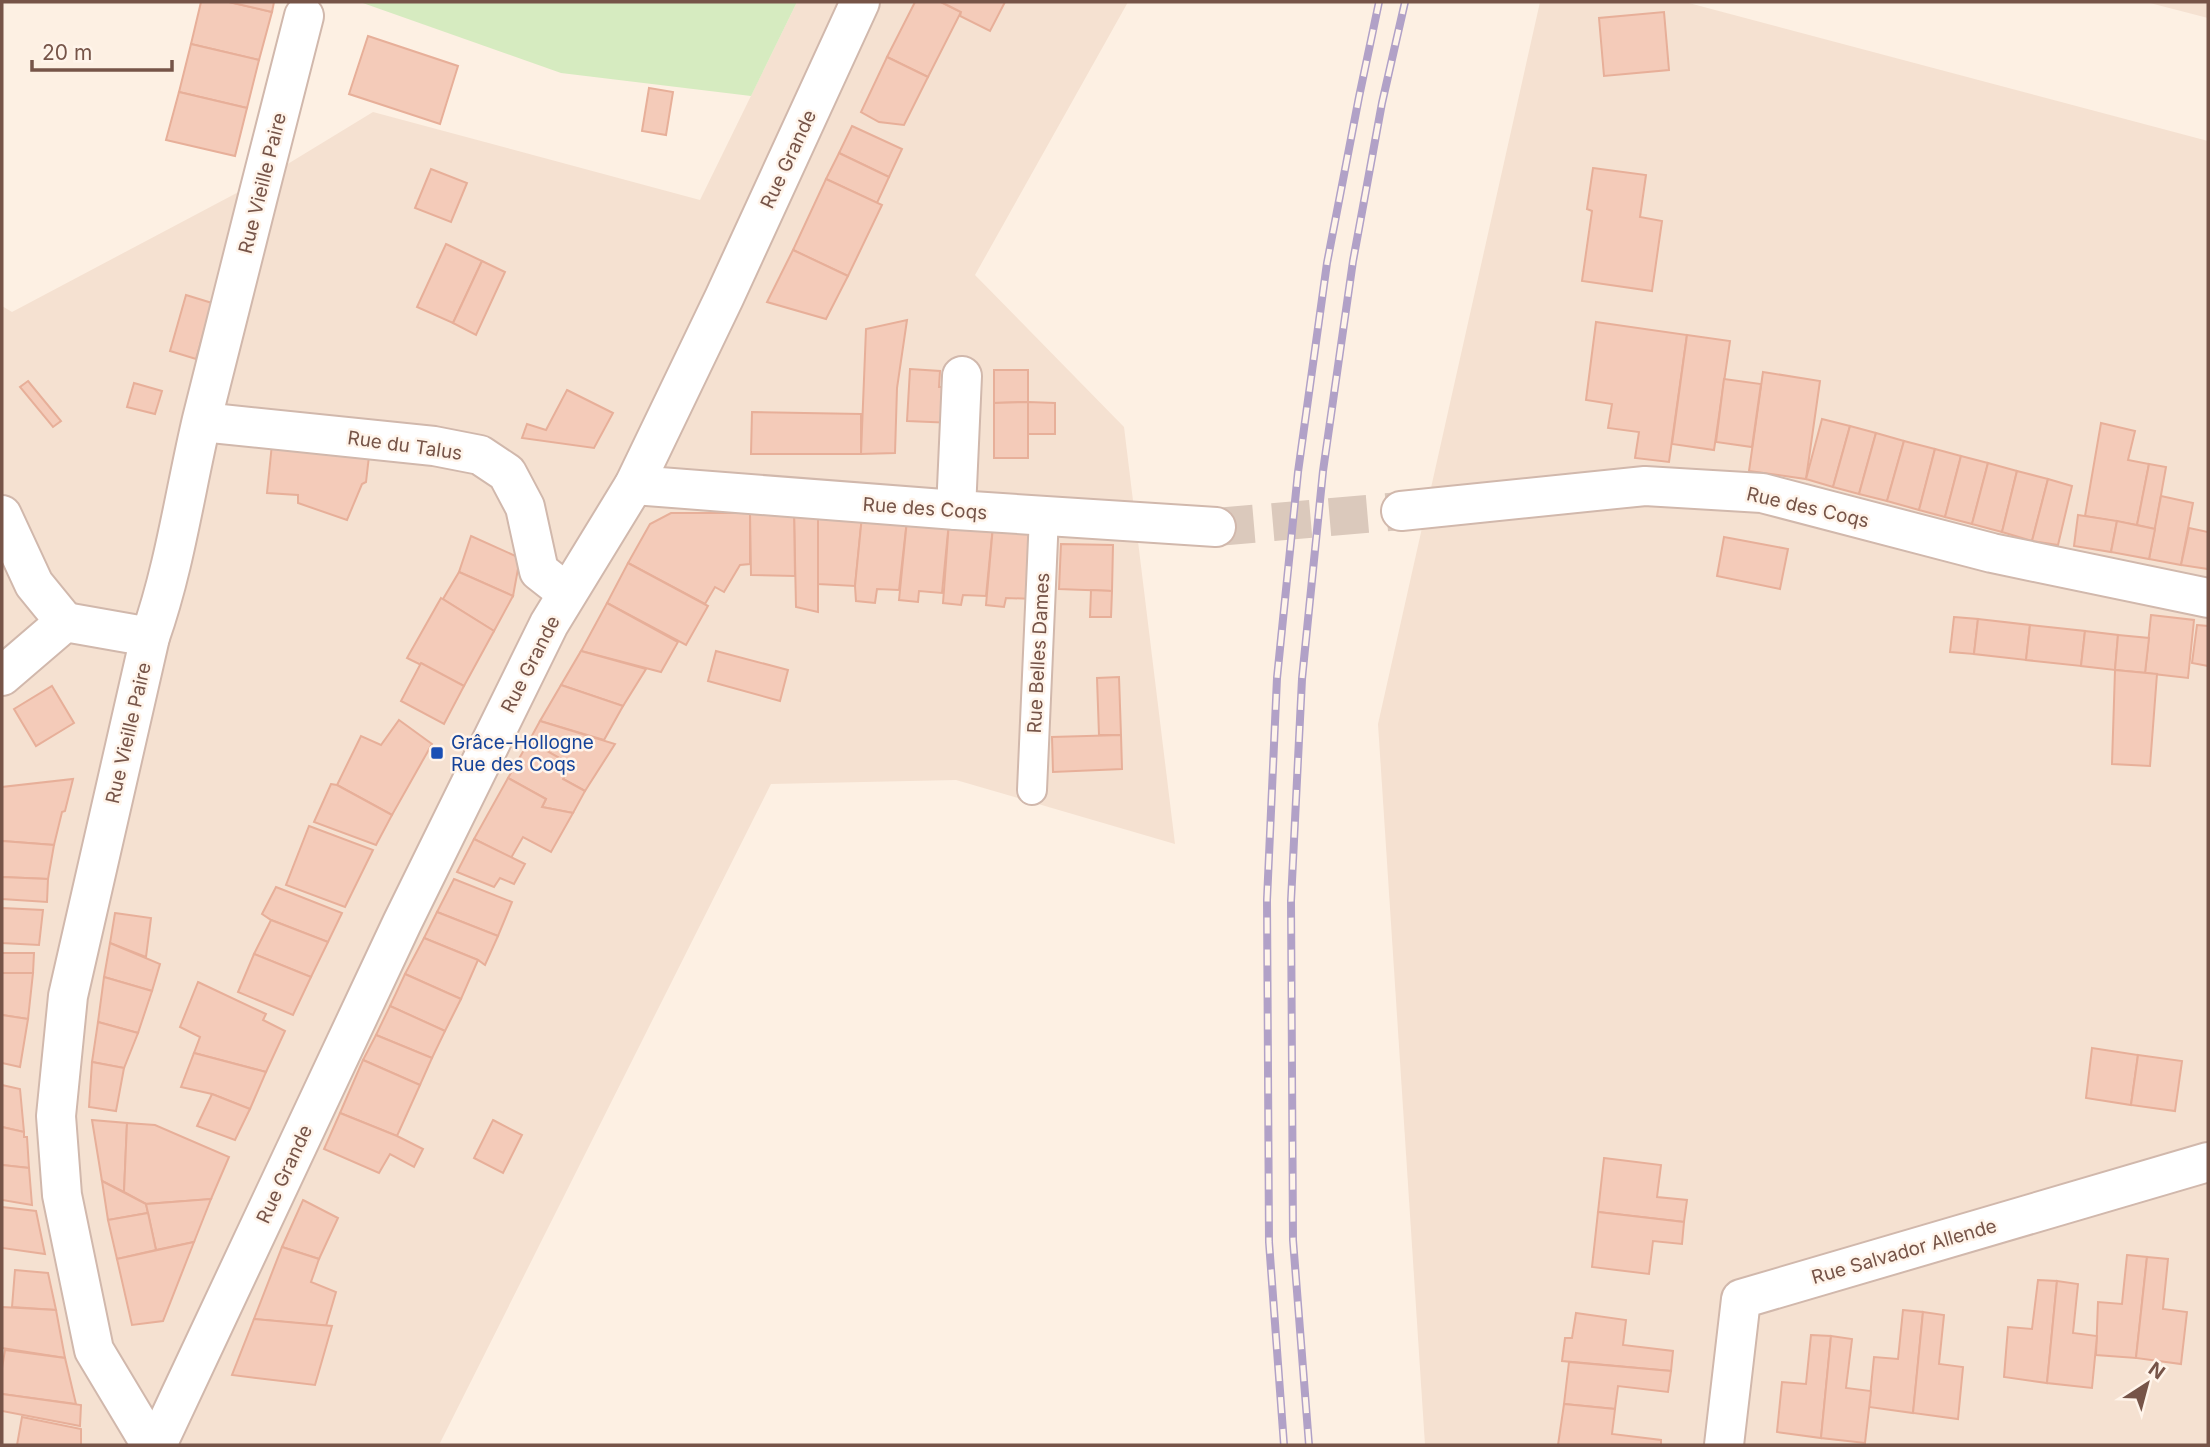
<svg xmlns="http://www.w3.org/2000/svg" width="2210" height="1447" viewBox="0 0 2210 1447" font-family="Inter,sans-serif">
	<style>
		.residential { fill: #f5e1d1 }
		.green { fill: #d6ebc0 }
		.building { fill: #f4cbb9; stroke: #e7af99; stroke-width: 2 }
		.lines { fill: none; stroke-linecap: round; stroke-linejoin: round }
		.minor-tunnel { stroke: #dbc9bc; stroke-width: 38; stroke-dasharray: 38 19; stroke-linecap: butt }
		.service-casing { stroke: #d1b8ac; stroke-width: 32 }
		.minor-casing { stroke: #d1b8ac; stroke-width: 42 }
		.tertiary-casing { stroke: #d1b8ac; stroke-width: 42 }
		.service { stroke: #fff; stroke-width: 28 }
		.minor { stroke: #fff; stroke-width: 38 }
		.tertiary { stroke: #fff; stroke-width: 38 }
		.rail-casing { stroke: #b1a1c7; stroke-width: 8 }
		.rail { stroke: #fff4ea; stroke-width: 5; stroke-dasharray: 16; stroke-linecap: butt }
		.transit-dot { fill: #1a4fb4; stroke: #fff4ea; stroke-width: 2.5 }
		.labels { text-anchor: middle; stroke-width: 5; stroke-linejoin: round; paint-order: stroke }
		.street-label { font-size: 19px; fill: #765448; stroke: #fff4ea }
		.transit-label { font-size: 19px; fill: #164399; stroke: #fff4ea; text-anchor: start }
	</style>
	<rect width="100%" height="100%" fill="#fdf0e3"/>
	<g class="residential">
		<polygon points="797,2 1128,2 975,275 1124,427 1175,844 956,780 771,784 439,1445 2,1445 2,306 12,312 263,179 373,112 700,200"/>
		<polygon points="1540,2 1685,2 2208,141 2208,1445 1425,1445 1378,724"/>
		<polygon points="2146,2 2208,2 2208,18"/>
	</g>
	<polygon class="green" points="360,2 797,2 751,96 561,73"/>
	<g class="building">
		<polygon points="201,2 229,2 272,12 259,60 191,44"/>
		<polygon points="229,2 274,2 272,12"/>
		<polygon points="915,2 941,2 961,12 928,77 887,57"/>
		<polygon points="941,2 1005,2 990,31 960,16 961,12"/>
		<polygon points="1664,12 1669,70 1604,76 1599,18"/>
		<polygon points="368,36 458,66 440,124 349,94"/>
		<polygon points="191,44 259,60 247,108 179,92"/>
		<polygon points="887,57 928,77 904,125 879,122 861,112"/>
		<polygon points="649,88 673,92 666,135 642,131"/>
		<polygon points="179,92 247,108 235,156 166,140"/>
		<polygon points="852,126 902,149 889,177 839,153"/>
		<polygon points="839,153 889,177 877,203 826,179"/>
		<polygon points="1593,168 1646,175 1640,217 1662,221 1652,291 1582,281 1592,211 1587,209"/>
		<polygon points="431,169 467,183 451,222 415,208"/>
		<polygon points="826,179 882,205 848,276 793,250"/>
		<polygon points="446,244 482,261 453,323 417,307"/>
		<polygon points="793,250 848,276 826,319 767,302"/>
		<polygon points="482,261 505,272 476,335 453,323"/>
		<polygon points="186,295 212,303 196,359 170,351"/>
		<polygon points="907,320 897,388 895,453 861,454 866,329"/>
		<polygon points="1596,322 1687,335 1669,462 1635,458 1639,432 1608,428 1612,404 1586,400"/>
		<polygon points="1687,335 1730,341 1714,450 1672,444"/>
		<polygon points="910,369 940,371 939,387 954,387 954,423 907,421"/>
		<polygon points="994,370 1028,370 1028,402 994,403"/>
		<polygon points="1763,372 1820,381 1806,479 1749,471"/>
		<polygon points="1724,379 1761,384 1752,447 1716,442"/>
		<polygon points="28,381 61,421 53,427 20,387"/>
		<polygon points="134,383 162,391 155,414 127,407"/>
		<polygon points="567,390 613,413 594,448 522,438 527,424 546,430"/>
		<polygon points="1028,402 1055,403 1055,434 1028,434"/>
		<polygon points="1028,402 1028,458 994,458 994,403"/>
		<polygon points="752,412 861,414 861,454 751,454"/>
		<polygon points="1822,419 1850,426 1833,487 1806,479"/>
		<polygon points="2101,423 2135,431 2128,460 2149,464 2137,525 2085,516"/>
		<polygon points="1850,426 1876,433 1859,494 1833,487"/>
		<polygon points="1876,433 1904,441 1887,501 1859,494"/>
		<polygon points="1904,441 1935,449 1919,510 1887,501"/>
		<polygon points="272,444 369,456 366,482 362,484 347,520 298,503 298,495 267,493"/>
		<polygon points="1935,449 1961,456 1945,517 1919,510"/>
		<polygon points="1961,456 1988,463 1972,524 1945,517"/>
		<polygon points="1988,463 2017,471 2002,532 1972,524"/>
		<polygon points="2149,464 2166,467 2155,529 2137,525"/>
		<polygon points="2017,471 2048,479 2032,541 2002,532"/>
		<polygon points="2048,479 2072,486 2058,545 2032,541"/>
		<polygon points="2161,496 2193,503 2181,565 2149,559"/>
		<polygon points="794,512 818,512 818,612 796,607"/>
		<polygon points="794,512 795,576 751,575 750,513"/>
		<polygon points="818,512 862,516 855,586 818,584"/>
		<polygon points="671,513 750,513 750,564 740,565 724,592 715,587 705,604 628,563 650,524"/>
		<polygon points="2078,515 2117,521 2111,552 2074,546"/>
		<polygon points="862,516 907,520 899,590 877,589 875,603 856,601 855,586"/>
		<polygon points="907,520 949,522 942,593 919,591 918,602 899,600"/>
		<polygon points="2117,521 2155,529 2149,559 2111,552"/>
		<polygon points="949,522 993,526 986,596 963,595 961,605 943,603"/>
		<polygon points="993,526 1039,530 1035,599 1006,598 1004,607 986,605"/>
		<polygon points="2189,528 2208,532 2208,569 2181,565"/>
		<polygon points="471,536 520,558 513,596 459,572"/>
		<polygon points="1724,537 1788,549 1780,589 1717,576"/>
		<polygon points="1061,544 1113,545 1112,591 1059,589"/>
		<polygon points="628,563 708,606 686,645 607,603"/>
		<polygon points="459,572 513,596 494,631 443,599"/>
		<polygon points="1091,590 1112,591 1111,617 1090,617"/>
		<polygon points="441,598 494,631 464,686 407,658"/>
		<polygon points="607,603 678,642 661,672 581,651"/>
		<polygon points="2151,615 2194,620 2188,678 2145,673"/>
		<polygon points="1954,617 1978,619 1974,654 1950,652"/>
		<polygon points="1978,619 2030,625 2026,660 1974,654"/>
		<polygon points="2030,625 2085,631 2081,666 2026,660"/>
		<polygon points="2197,625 2208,626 2208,666 2192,663"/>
		<polygon points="2085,631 2118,635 2115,670 2081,666"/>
		<polygon points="2118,635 2149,638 2145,673 2115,670"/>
		<polygon points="581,651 646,669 623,706 561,685"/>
		<polygon points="716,651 788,670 780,701 708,681"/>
		<polygon points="421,663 464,686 444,724 401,701"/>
		<polygon points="2115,670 2157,674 2150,766 2112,764"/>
		<polygon points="1119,677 1121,735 1099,735 1097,678"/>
		<polygon points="561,685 623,706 604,740 540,721"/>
		<polygon points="52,686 74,723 36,746 14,709"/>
		<polygon points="399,720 432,744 392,815 337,785 361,736 381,745"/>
		<polygon points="540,721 615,744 585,791 563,779 570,764 529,741"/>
		<polygon points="1121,735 1122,769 1053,772 1052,737"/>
		<polygon points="529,741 570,764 563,779 585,791 573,813 542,807 546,799 508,778"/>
		<polygon points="508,778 546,799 542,807 573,813 551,852 523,837 511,858 474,839"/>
		<polygon points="73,779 65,811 62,812 54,845 2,841 2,787"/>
		<polygon points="331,784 337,785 392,815 376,845 314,822"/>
		<polygon points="309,826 373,850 345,907 286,885"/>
		<polygon points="474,839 525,864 514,884 500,878 494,887 457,872"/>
		<polygon points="2,841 54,845 48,879 2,877"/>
		<polygon points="2,877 48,879 47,902 2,899"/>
		<polygon points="454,879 512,902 498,936 437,912"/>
		<polygon points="276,887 342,913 328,942 271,920 262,914"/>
		<polygon points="2,908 43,910 39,945 2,943"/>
		<polygon points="437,912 498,936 485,965 478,960 424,938"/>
		<polygon points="115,913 151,918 146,957 110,943"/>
		<polygon points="271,920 328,942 311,977 254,954"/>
		<polygon points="424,938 478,960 461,999 405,974"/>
		<polygon points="110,943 160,964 152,991 104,977"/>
		<polygon points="2,953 34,953 33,973 2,973"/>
		<polygon points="254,954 311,977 293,1015 238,992"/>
		<polygon points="2,973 33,973 28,1019 2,1015"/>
		<polygon points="405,974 461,999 445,1031 390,1006"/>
		<polygon points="104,977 152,991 138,1033 98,1022"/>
		<polygon points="198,982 266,1014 263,1020 285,1031 266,1072 194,1053 200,1037 180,1027"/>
		<polygon points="390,1006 445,1031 432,1058 376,1035"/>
		<polygon points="2,1015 28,1019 20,1067 2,1063"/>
		<polygon points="98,1022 138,1033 124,1068 92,1062"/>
		<polygon points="376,1035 432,1058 420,1085 363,1060"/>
		<polygon points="2092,1048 2138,1055 2131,1105 2086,1098"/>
		<polygon points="194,1053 266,1072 250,1109 212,1094 181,1087"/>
		<polygon points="2138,1055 2182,1061 2175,1111 2131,1105"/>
		<polygon points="363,1060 420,1085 397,1136 340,1113"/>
		<polygon points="92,1062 124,1068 116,1111 89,1107"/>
		<polygon points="2,1085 20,1089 24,1132 2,1127"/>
		<polygon points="212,1094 250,1109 235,1140 197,1126"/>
		<polygon points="340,1113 397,1136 423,1149 414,1167 390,1154 379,1173 324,1149"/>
		<polygon points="92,1120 127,1123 124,1192 102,1181"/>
		<polygon points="493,1120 522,1135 503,1173 474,1158"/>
		<polygon points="127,1123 155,1125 229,1157 211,1199 146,1204 124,1192"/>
		<polygon points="2,1127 24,1132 24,1137 27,1137 29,1168 2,1165"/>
		<polygon points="1604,1158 1661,1165 1657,1197 1687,1200 1684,1222 1598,1212"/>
		<polygon points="2,1165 29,1168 32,1205 2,1200"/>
		<polygon points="102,1181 146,1204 148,1213 108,1220"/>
		<polygon points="211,1199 194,1242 156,1250 146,1204"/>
		<polygon points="303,1200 338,1218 319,1259 282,1247"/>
		<polygon points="2,1207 36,1211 45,1254 2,1248"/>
		<polygon points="1598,1212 1684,1222 1682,1244 1653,1241 1649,1274 1592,1267"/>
		<polygon points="148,1213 156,1250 117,1259 108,1220"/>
		<polygon points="194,1242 163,1321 132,1325 117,1259"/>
		<polygon points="282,1247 319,1259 311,1282 336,1292 326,1326 254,1319"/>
		<polygon points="2127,1255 2147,1257 2136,1358 2096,1355 2098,1302 2122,1304"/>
		<polygon points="2147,1257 2168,1259 2163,1309 2187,1312 2181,1364 2136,1358"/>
		<polygon points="15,1270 48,1273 56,1310 12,1307"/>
		<polygon points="2038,1280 2057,1281 2047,1383 2004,1377 2008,1327 2032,1329"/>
		<polygon points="2057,1281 2078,1284 2073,1333 2097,1336 2092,1388 2047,1383"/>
		<polygon points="2,1307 56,1310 65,1358 2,1348"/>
		<polygon points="1903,1310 1923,1312 1913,1413 1869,1407 1874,1357 1898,1359"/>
		<polygon points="1923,1312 1944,1315 1939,1364 1963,1367 1958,1419 1913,1413"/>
		<polygon points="1576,1313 1626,1320 1623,1345 1673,1351 1671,1371 1562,1361 1565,1338 1572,1338"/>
		<polygon points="254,1319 332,1326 315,1385 232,1375"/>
		<polygon points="1811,1335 1831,1336 1821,1438 1777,1432 1782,1382 1806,1384"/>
		<polygon points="1831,1336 1852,1339 1846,1388 1871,1391 1865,1443 1821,1438"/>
		<polygon points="5,1350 65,1358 76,1404 2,1394 2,1368"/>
		<polygon points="1569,1362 1671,1371 1668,1392 1618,1386 1615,1409 1564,1404"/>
		<polygon points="2,1394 81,1405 80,1426 2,1411"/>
		<polygon points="1564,1404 1615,1409 1612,1434 1661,1440 1661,1445 1558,1445"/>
		<polygon points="22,1417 81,1429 81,1445 17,1445"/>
	</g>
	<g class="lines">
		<polyline class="minor-tunnel" points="1216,527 1401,511"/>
		<g class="service-casing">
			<polyline id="service" points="1032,790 1044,516"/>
		</g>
		<g class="minor-casing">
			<g id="minor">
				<polyline points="202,422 434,446 480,455 507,473 525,507 539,571 567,593"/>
				<polyline points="634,485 956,510 1216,527"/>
				<polyline points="956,510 962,376"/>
				<polyline points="1401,511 1645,486 1762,493 1992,553 2208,598"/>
				<polyline points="2,515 34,584 65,622"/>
				<polyline points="2,676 65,622 150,637"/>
				<path d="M151,1445L94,1350L62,1195L56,1116L68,996L150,637C175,566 185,491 202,419C235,285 270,150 304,16"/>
				<polyline points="1724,1445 1741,1299 2208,1162"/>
			</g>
		</g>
		<g class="tertiary-casing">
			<polyline id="tertiary" points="157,1445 402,923 549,624 634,485 724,298 860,2"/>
		</g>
		<use href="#service" class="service"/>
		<use href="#minor" class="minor"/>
		<use href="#tertiary" class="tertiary"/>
		<g class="rail-casing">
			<g id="rail">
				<polyline points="1284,1445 1269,1242 1267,900 1277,678 1298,472 1327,263 1359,97 1379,2"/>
				<polyline points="1309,1445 1293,1240 1291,901 1302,679 1323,471 1353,261 1382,103 1405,2"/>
			</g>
		</g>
		<use href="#rail" class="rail"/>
	</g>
	<rect class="transit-dot" x="430" y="746" width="14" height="14" rx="3.5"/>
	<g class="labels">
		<g class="street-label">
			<text transform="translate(788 159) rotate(-65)" y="7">Rue Grande</text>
			<text transform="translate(262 183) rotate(-76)" y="7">Rue Vieille Paire</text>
			<text transform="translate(405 445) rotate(8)" y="7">Rue du Talus</text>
			<text transform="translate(1808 507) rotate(13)" y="7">Rue des Coqs</text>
			<text transform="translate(925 508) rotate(4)" y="7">Rue des Coqs</text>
			<text transform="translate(1038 653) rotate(-87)" y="7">Rue Belles Dames</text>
			<text transform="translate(530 664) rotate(-63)" y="7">Rue Grande</text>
			<text transform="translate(128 733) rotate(-77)" y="7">Rue Vieille Paire</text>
			<text transform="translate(284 1174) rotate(-65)" y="7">Rue Grande</text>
			<text transform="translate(1904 1251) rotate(-16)" y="7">Rue Salvador Allende</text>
		</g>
		<g class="transit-label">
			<text x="451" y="749">Grâce-Hollogne<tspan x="451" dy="22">Rue des Coqs</tspan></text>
		</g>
	</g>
	<rect width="2210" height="1447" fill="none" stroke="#765448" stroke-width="7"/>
	<g transform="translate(2147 1384) rotate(36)" stroke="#fff4ea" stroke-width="5" paint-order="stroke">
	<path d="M0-5L12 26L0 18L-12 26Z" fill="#765448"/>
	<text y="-10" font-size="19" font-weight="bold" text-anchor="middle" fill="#765448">N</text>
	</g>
	<path d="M32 60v10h140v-10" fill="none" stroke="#765448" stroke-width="3.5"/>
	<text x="42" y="60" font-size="21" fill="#765448" stroke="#fff4ea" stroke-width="5" paint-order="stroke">20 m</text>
</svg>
